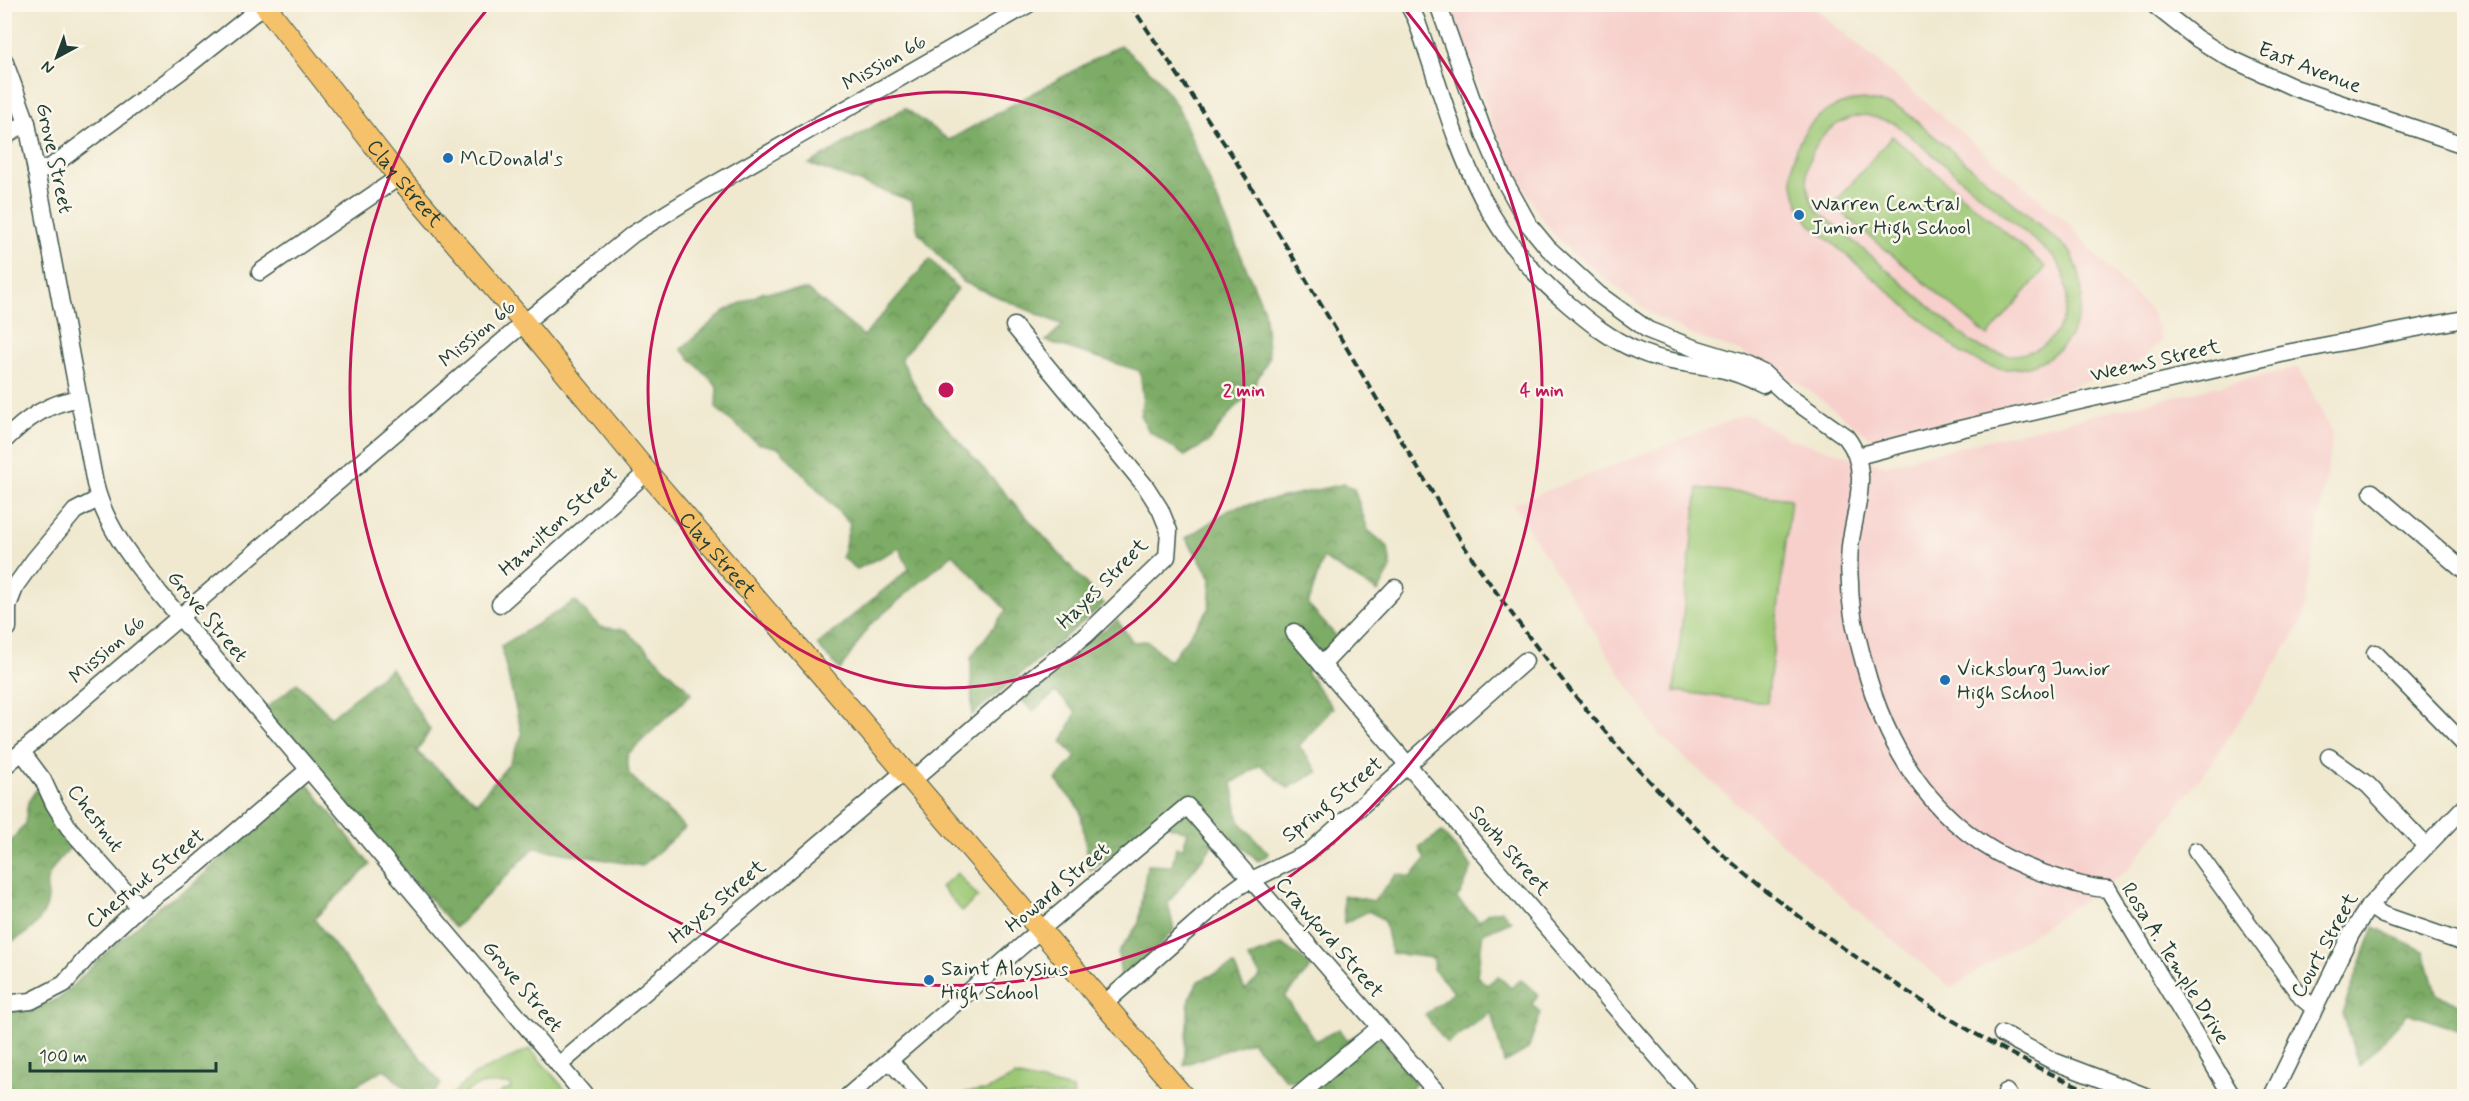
<svg xmlns="http://www.w3.org/2000/svg" width="2469" height="1101" viewBox="0 0 2469 1101" font-family="Mynerve,sans-serif">
	<style>
		.built { fill: #f7d0cc }
		.grass { fill: #9cc875; stroke: #5e8254; stroke-width: 1.5; fill-rule: evenodd }
		.forest { fill: url(#forest-crowns); stroke: #4e744d; stroke-width: 1.5 }
		.lines { fill: none; stroke-linecap: round; stroke-linejoin: round }
		.minor-casing { stroke: #3e574b; stroke-width: 19 }
		.major-casing { stroke: #3e574b; stroke-width: 23 }
		.minor { stroke: #fff; stroke-width: 16 }
		.major { stroke: #f5c16b; stroke-width: 21 }
		.rail { stroke: #1f3d34; stroke-width: 4; stroke-dasharray: 9 4.5; stroke-linecap: butt }
		.ring { fill: none; stroke: #c2185b; stroke-width: 3 }
		.poi-dot { fill: #1f6fb2; stroke: #fbf7ec; stroke-width: 2 }
		.labels { text-anchor: middle; stroke-width: 5; stroke-linejoin: round; paint-order: stroke }
		.street-label { font-size: 21px; fill: #1f3d34; stroke: #fbf7ec }
		.poi-label { font-size: 21px; fill: #1f3d34; stroke: #fbf7ec; text-anchor: start }
		.centre { fill: #c2185b; stroke: #fbf7ec; stroke-width: 3 }
		.ring-label { font-size: 18px; text-anchor: middle; font-weight: bold; fill: #c2185b; stroke: #fbf7ec; stroke-width: 5; stroke-linejoin: round; paint-order: stroke }
	</style>
	<defs>
		<pattern id="forest-crowns" width="20" height="18" patternUnits="userSpaceOnUse" patternTransform="scale(1.5)"><rect width="20" height="18" fill="#7dac66"/><path d="M2 6a3 3 0 1 1 6 0M12 15a3 3 0 1 1 6 0" fill="none" stroke="#668d55"/></pattern>
	</defs>
	<rect width="100%" height="100%" fill="#fbf7ec"/>
	<filter id="ink" filterUnits="userSpaceOnUse"><feTurbulence type="fractalNoise" baseFrequency=".0167" numOctaves="2"/><feDisplacementMap in="SourceGraphic" scale="12" xChannelSelector="R" yChannelSelector="G"/><feConvolveMatrix kernelMatrix="1 2 1 2 8 2 1 2 1" color-interpolation-filters="sRGB"/></filter>
	<filter id="wash" filterUnits="userSpaceOnUse"><feTurbulence type="fractalNoise" baseFrequency=".008" numOctaves="4" result="noise"/><feDisplacementMap in="SourceGraphic" scale="24" xChannelSelector="R" yChannelSelector="G"/><feGaussianBlur stdDeviation="1.35" result="paint"/><feColorMatrix in="noise" values="0 0 0 0 0 0 0 0 0 0 0 0 0 0 0 0 0 1.4 0 .05"/><feComposite in="paint" operator="in"/></filter>
	<g filter="url(#wash)">
		<rect width="100%" height="100%" fill="#f0e9d0"/>
		<g class="built">
			<polygon points="1450,5 1811,5 2069,224 2102,262 2152,312 2162,341 2132,368 1890,440 1869,437 1809,390 1780,373 1739,351 1694,336 1650,313 1569,250 1553,233 1533,205 1493,126"/>
			<polygon points="2299,367 2333,433 2302,623 2212,763 2127,871 1952,988 1880,930 1660,736 1513,504 1747,414 1789,439 1886,466 1924,455"/>
		</g>
		<g class="grass">
			<path d="M1863,100L1892,105L1903,110L2069,250C2100,301 2072,367 2009,369C1992,369 1976,361 1961,353L1810,224C1772,175 1798,104 1863,100ZM1865,115L1895,123L2055,258C2080,295 2065,350 2015,355C1999,356 1984,350 1971,342L1816,209C1791,169 1820,119 1865,115Z"/>
			<polygon points="1892,136 2046,267 1988,336 1833,205"/>
			<polygon points="1698,488 1791,499 1767,703 1674,691"/>
			<polygon points="957,873 978,897 962,911 941,887"/>
			<path d="M530,1049L571,1096H496L503,1091L511,1089L510,1084C495,1084 472,1081 464,1096H450L475,1074Z"/>
			<polygon points="1015,1076 1073,1089 1074,1096 958,1096 967,1092 986,1091"/>
		</g>
		<g class="forest">
			<polygon points="1120,45 1157,77 1179,109 1264,310 1269,358 1249,394 1231,412 1208,442 1185,456 1149,431 1140,415 1143,397 1140,371 1046,341 1063,325 963,282 918,232 912,201 809,164 905,108 949,140"/>
			<polygon points="930,259 958,289 901,359 923,401 1104,604 972,715 971,657 1006,610 953,554 870,625 840,670 817,645 909,569 899,548 857,569 842,557 850,524 779,448 757,443 716,408 717,386 681,349 725,311 764,292 808,290 864,336"/>
			<polygon points="1344,484 1354,489 1368,530 1388,547 1391,568 1378,592 1323,558 1308,605 1339,639 1306,672 1333,708 1299,746 1318,772 1288,788 1260,765 1232,783 1239,821 1269,854 1258,861 1229,836 1212,846 1168,903 1174,930 1122,985 1118,953 1139,923 1147,865 1172,866 1176,847 1183,848 1188,832 1160,823 1090,870 1080,810 1056,780 1076,757 1062,742 1076,712 1056,692 1033,711 1018,696 1117,620 1133,642 1147,641 1170,661 1209,609 1211,578 1186,538 1232,508"/>
			<polygon points="575,601 600,627 626,630 692,693 627,755 629,774 685,828 642,866 534,848 455,928 264,710 297,683 331,717 391,668 430,730 417,752 477,802 509,764 522,735 501,646"/>
			<polygon points="306,781 370,865 314,919 441,1084 433,1094 413,1096 384,1069 337,1096 5,1096 4,1008 28,1012 60,998 108,951 159,907 190,887"/>
			<path d="M36,790L45,796L74,844C64,854 51,867 47,881C45,887 49,894 48,900C44,922 25,937 5,944L4,850L25,824L28,802Z"/>
			<polygon points="1442,832 1472,867 1461,893 1456,898 1479,921 1488,913 1501,910 1511,921 1483,933 1477,976 1487,985 1498,976 1511,988 1521,980 1538,994 1532,1004 1541,1013 1528,1049 1504,1063 1491,1012 1447,1044 1425,1015 1454,992 1433,969 1434,958 1391,953 1384,920 1369,911 1344,923 1343,895 1374,901 1397,874 1411,877 1425,860 1419,847"/>
			<polygon points="2374,927 2424,951 2436,994 2464,1006 2464,1032 2408,1013 2359,1066 2342,1013"/>
			<polygon points="1282,944 1312,966 1285,997 1316,1041 1339,1029 1346,1041 1372,1026 1416,1084 1402,1096 1319,1096 1308,1082 1286,1080 1251,1041 1184,1065 1189,999 1198,981 1234,965 1245,990 1261,976 1248,958"/>
		</g>
	</g>
	<g filter="url(#ink)">
		<g class="lines">
			<g class="minor-casing">
				<g id="minor">
					<path d="M1408,4L1416,19C1456,132 1471,223 1568,304C1589,322 1610,339 1636,350C1663,363 1692,363 1720,369C1735,372 1749,378 1763,385"/>
					<path d="M1438,4L1485,136L1504,180L1529,225L1548,248L1598,294L1648,330L1691,347L1740,362L1763,373L1788,396L1846,437C1872,470 1855,508 1850,546C1849,558 1849,571 1850,583C1850,610 1857,637 1864,663C1891,766 1950,846 2055,877C2073,883 2089,888 2108,889L2232,1096"/>
					<polyline points="2153,4 2196,38 2227,57 2295,88 2464,145"/>
					<path d="M4,60L27,123L95,484C105,525 130,557 156,589L585,1096"/>
					<polyline points="4,139 12,131 27,123"/>
					<polyline points="36,172 52,166 181,71 264,5"/>
					<polyline points="260,272 399,177"/>
					<path d="M4,441C25,419 48,403 77,399"/>
					<polyline points="1858,456 1960,429 2281,354 2464,319"/>
					<polyline points="2372,492 2464,571"/>
					<polyline points="500,604 647,472"/>
					<polyline points="8,628 8,606 16,585 34,560 75,511 98,499"/>
					<polyline points="1294,632 1691,1096"/>
					<polyline points="2375,653 2464,744"/>
					<polyline points="1322,665 1395,588"/>
					<polyline points="22,752 43,780 54,804 69,828 139,907"/>
					<polyline points="2329,757 2368,785 2426,846"/>
					<polyline points="4,767 524,323 633,234 696,195 1029,4"/>
					<polyline points="912,781 1020,687 1086,635 1167,557 1169,531 1160,509 1146,487 1014,326"/>
					<polyline points="2196,851 2302,998 2314,1008"/>
					<polyline points="2369,906 2383,915 2464,943"/>
					<polyline points="4,1000 13,1003 31,1001 64,984 94,949 139,907 196,866 308,770"/>
					<polyline points="1104,1004 1230,893 1241,885 1308,853 1525,661"/>
					<polyline points="2002,1034 2053,1061 2145,1096"/>
					<polyline points="890,1061 922,1096"/>
					<polyline points="559,1065 904,772"/>
					<polyline points="2006,1092 2009,1096"/>
					<polyline points="848,1096 1040,930 1187,806 1440,1096"/>
					<polyline points="1298,1096 1379,1028"/>
					<polyline points="2272,1096 2351,934 2369,906 2464,807"/>
				</g>
			</g>
			<g class="major-casing">
				<g id="major">
					<path id="s1" d="M264,4L399,177L524,323L647,472L1183,1096"/>
				</g>
			</g>
			<use href="#minor" class="minor"/>
			<use href="#major" class="major"/>
			<path class="rail" d="M1130,4L1234,158L1464,546C1529,641 1599,732 1681,813C1697,828 1712,846 1729,860C1781,905 1839,946 1896,984C1962,1028 2030,1068 2103,1096"/>
		</g>
	</g>
	<g class="ring">
		<circle cx="946" cy="390" r="298"/>
		<path d="M1403 7A596 596 0 1 1 489 7"/>
	</g>
	<g class="poi-dot">
		<circle cx="448" cy="158" r="6"/>
		<circle cx="1799" cy="215" r="6"/>
		<circle cx="1945" cy="680" r="6"/>
		<circle cx="929" cy="980" r="6"/>
	</g>
	<g class="labels">
		<g class="street-label">
			<text transform="translate(884 62) rotate(-30)" y="7">Mission 66</text>
			<text transform="translate(2310 67) rotate(21)" y="7">East Avenue</text>
			<text transform="translate(55 158) rotate(78)" y="7">Grove Street</text>
			<text dy="7" stroke="none"><textPath href="#s1" startOffset="228">Clay Street</textPath></text>
			<text transform="translate(477 333) rotate(-40)" y="7">Mission 66</text>
			<text transform="translate(2155 360) rotate(-13)" y="7">Weems Street</text>
			<text transform="translate(558 521) rotate(-42)" y="7">Hamilton Street</text>
			<text dy="7" stroke="none"><textPath href="#s1" startOffset="714">Clay Street</textPath></text>
			<text transform="translate(1102 583) rotate(-45)" y="7">Hayes Street</text>
			<text transform="translate(208 616) rotate(50)" y="7">Grove Street</text>
			<text transform="translate(107 649) rotate(-41)" y="7">Mission 66</text>
			<text transform="translate(1332 799) rotate(-39)" y="7">Spring Street</text>
			<text transform="translate(96 818) rotate(53)" y="7">Chestnut</text>
			<text transform="translate(1510 850) rotate(49)" y="7">South Street</text>
			<text transform="translate(145 878) rotate(-39)" y="7">Chestnut Street</text>
			<text transform="translate(1057 887) rotate(-40)" y="7">Howard Street</text>
			<text transform="translate(717 901) rotate(-40)" y="7">Hayes Street</text>
			<text transform="translate(1330 937) rotate(49)" y="7">Crawford Street</text>
			<text transform="translate(2324 945) rotate(-61)" y="7">Court Street</text>
			<text transform="translate(2176 963) rotate(58)" y="7">Rosa A. Temple Drive</text>
			<text transform="translate(523 986) rotate(50)" y="7">Grove Street</text>
		</g>
		<g class="poi-label">
			<text x="460" y="165">McDonald's</text>
			<text x="1811" y="210">Warren Central<tspan x="1811" dy="24">Junior High School</tspan></text>
			<text x="1957" y="675">Vicksburg Junior<tspan x="1957" dy="24">High School</tspan></text>
			<text x="941" y="975">Saint Aloysius<tspan x="941" dy="24">High School</tspan></text>
		</g>
	</g>
	<circle cx="946" cy="390" r="9" class="centre"/>
	<g class="ring-label">
		<text x="1244" y="396">2 min</text>
		<text x="1542" y="396">4 min</text>
	</g>
	<rect width="2469" height="1101" fill="none" stroke="#fbf7ec" stroke-width="24"/>
	<g transform="translate(57 57) rotate(221)" stroke="#fbf7ec" stroke-width="4.5" paint-order="stroke">
	<path d="M0-4.5L10 22L0 15L-10 22Z" fill="#1f3d34"/>
	<text y="-9" font-size="16" font-weight="bold" text-anchor="middle" fill="#1f3d34">N</text>
	</g>
	<path d="M30 1062v9h186v-9" fill="none" stroke="#1f3d34" stroke-width="3"/>
	<text x="39" y="1062" font-size="18" fill="#1f3d34" stroke="#fbf7ec" stroke-width="4.5" paint-order="stroke">100 m</text>
</svg>
